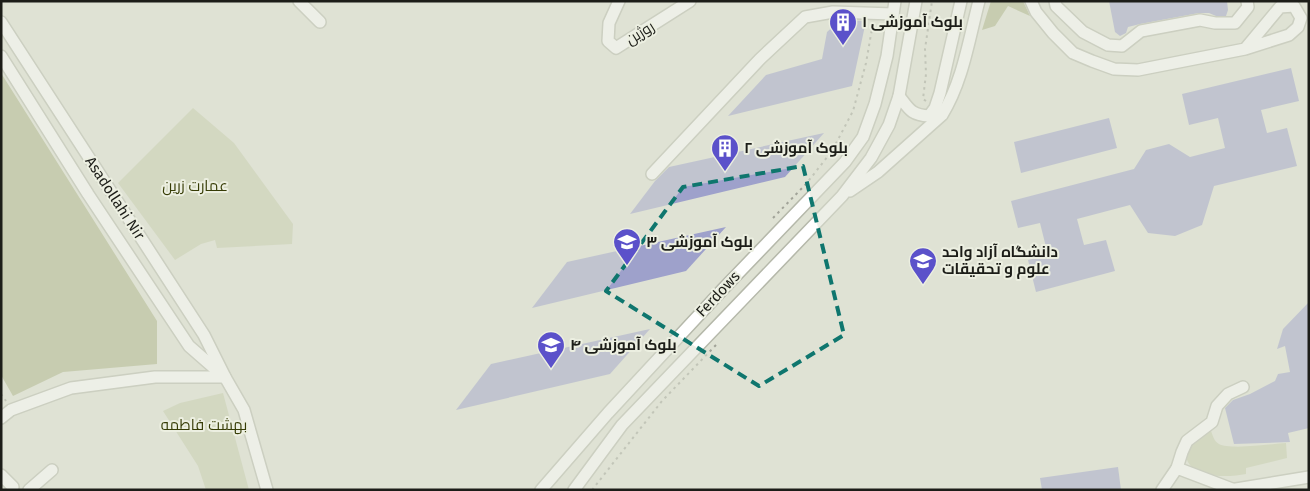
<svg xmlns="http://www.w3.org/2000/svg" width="1310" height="491" viewBox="0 0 1310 491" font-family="'Fira Sans',Cairo,sans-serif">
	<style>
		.green { fill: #c6ccac }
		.forest { fill: #abb286 }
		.building { fill: #9ea1cb }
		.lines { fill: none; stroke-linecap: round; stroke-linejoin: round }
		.minor-casing { stroke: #b5b8aa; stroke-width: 14 }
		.path { stroke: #a1a398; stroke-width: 2; stroke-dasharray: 2.5 4; stroke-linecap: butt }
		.minor { stroke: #fff; stroke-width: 11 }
		.marked { fill: none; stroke: #0f766e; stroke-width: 4; stroke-dasharray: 10 6; stroke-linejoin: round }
		.labels { text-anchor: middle; stroke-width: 4; stroke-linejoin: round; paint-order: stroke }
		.poi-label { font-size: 15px; font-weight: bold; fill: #1c1d18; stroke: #ecefe1; text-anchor: start }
		.street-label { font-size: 15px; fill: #1c1d18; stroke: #ecefe1 }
		.park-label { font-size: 15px; fill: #363c05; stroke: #ecefe1 }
	</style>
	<rect width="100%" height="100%" fill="#dfe2d4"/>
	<g class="green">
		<polygon points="193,108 234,143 293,224 292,244 217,248 215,240 201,244 175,260 118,183"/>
		<polygon points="223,393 249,490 206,490 198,466 163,411 180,403"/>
		<path d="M1211,431C1213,436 1214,441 1219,444C1230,450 1272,444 1286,443L1287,458L1246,468V474C1231,477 1205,478 1193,468C1175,453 1198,436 1211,431Z"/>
	</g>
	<g class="forest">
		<polygon points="991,1 1023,1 1030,16 1008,6 995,26 982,30"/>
		<polygon points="1,73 157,321 157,364 63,372 13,396 1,375"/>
	</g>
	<g class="building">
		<polygon points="1109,1 1227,1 1228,10 1226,16 1216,16 1209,13 1199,13 1140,24 1128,27 1126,33 1120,36 1115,32"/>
		<polygon points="840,20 866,21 852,86 728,116 766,75 822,59 827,32"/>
		<polygon points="1291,68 1299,101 1261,110 1267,133 1287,128 1297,166 1214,186 1202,225 1175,236 1148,233 1130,205 1077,219 1084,245 1106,240 1115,271 1036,292 1028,260 1048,255 1040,223 1018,228 1011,201 1134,169 1146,150 1169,144 1190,157 1225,148 1218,118 1189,125 1182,94"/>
		<polygon points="1109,118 1117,148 1021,173 1014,142"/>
		<polygon points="824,133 785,177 630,214 655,181 669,167"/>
		<polygon points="726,227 686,271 532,308 567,262"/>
		<polygon points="1309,302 1309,428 1288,433 1290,442 1234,444 1225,408 1233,400 1250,394 1275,381 1278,374 1290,372 1285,346 1277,349 1283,329"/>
		<polygon points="650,329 610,374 456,410 491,364"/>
		<polygon points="1118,467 1121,490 1042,490 1040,478"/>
	</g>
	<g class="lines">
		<g class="minor-casing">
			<g id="minor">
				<polyline points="299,1 320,22"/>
				<polyline points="619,1 609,23 608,41 616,48 690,1"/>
				<polyline points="1031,1 1036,12 1053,33 1073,53 1092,61 1114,69 1138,70 1245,49 1289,35 1298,27 1301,18 1294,6 1280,7 1245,49"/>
				<polyline points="1055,1 1056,6 1083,32 1108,45 1122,46 1141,31 1200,20 1215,23 1235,23 1248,7 1247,1"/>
				<polyline points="1,22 204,335 225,377 244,410 267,490"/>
				<polyline points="1,56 88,194 189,346 221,374"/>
				<path d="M899,96C909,109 911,115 929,116L935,108L940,93L961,1"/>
				<polyline points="652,174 760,59 805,17 833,12 893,14"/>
				<path d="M850,191L878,172L942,115C963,81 969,39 979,1"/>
				<polyline points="1,418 11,410 71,388 155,377 225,377"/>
				<polyline points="1177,468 1182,452 1187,441 1212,422 1217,406 1228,394 1243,387"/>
				<polyline points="1,475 13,487"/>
				<polyline points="29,490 52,470"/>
				<polyline points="541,490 608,413 723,289 845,162 863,137 875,104 887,56 895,1"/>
				<polyline points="574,490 622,425 842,196 871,158 889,125 899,96 916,1"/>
				<polyline points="1162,490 1177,468 1232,489"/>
				<polyline points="1230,490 1309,477"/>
			</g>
		</g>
		<g class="path">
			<polyline points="926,101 923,99 926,74 925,49 932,1"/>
			<polyline points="773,218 806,184 832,151 853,111 866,63 873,23"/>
			<polyline points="1,394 6,401"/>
			<polyline points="592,490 662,401 716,345"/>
		</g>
		<use href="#minor" class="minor"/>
	</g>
	<path d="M0 0H1310V491H0ZM803,166L844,335L759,386L606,291L683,187Z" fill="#dfe2d4" fill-opacity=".55" fill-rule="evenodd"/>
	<path class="marked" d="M803,166L844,335L759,386L606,291L683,187Z"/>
	<defs>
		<g id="building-pin" transform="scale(1.4375)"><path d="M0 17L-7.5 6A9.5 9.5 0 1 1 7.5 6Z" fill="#5b51ca" stroke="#ecefe1"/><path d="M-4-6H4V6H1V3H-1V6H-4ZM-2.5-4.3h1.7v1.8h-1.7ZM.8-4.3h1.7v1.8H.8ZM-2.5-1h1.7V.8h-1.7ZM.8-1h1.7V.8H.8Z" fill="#fff"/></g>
		<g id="university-pin" transform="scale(1.4375)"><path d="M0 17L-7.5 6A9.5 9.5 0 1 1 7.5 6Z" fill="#5b51ca" stroke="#ecefe1"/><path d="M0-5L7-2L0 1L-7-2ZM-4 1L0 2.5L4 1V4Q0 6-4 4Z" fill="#fff"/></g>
	</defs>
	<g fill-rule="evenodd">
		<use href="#building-pin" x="843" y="22"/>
		<use href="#building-pin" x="725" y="148"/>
		<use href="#university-pin" x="627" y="242"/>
		<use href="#university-pin" x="923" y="261"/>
		<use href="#university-pin" x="551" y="345"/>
	</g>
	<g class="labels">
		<g class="poi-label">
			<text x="862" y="27">بلوک آموزشی ۱</text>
			<text x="744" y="153">بلوک آموزشی ۲</text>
			<text x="646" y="247">بلوک آموزشی ۳</text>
			<text x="942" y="257">دانشگاه آزاد واحد<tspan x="942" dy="17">علوم و تحقیقات</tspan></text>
			<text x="570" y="350">بلوک آموزشی ۴</text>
		</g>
		<g class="street-label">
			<text transform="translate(640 33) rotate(-32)" y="5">روژین</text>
			<text transform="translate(115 198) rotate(57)" y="5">Asadollahi Nir</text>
			<text transform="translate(718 294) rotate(-47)" y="5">Ferdows</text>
		</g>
		<g class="park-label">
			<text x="195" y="191">عمارت زرین</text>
			<text x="204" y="430">بهشت فاطمه</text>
		</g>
	</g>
	<rect width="1310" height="491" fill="none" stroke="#1c1d18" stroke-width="5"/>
</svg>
